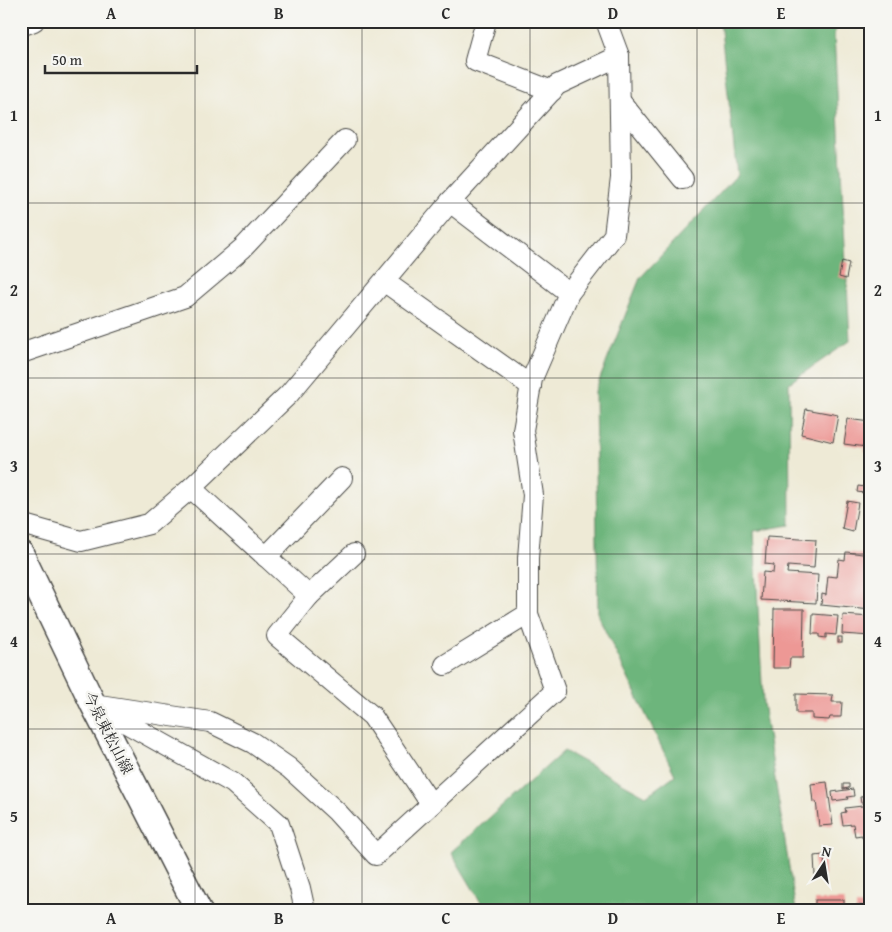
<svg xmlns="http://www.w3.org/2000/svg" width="892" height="932" viewBox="0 0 892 932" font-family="'Gentium Book Plus','Noto Serif JP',serif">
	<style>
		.forest { fill: #6db57b; stroke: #4c7053 }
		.building { fill: #ed9895 }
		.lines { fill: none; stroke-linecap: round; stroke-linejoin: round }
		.minor-casing { stroke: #484845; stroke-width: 22 }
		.major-casing { stroke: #484845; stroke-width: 28 }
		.minor { stroke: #fff; stroke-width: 20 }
		.major { stroke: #fff; stroke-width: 25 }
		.grid { fill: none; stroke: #2b2b2b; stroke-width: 1; stroke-opacity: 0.55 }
		.labels { text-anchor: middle; stroke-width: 5; stroke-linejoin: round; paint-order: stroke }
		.street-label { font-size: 15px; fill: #2b2b2b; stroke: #f6f6f2 }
		.neatline { fill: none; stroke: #2b2b2b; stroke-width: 2 }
		.grid-label { font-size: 16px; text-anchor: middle; font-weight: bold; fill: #2b2b2b }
	</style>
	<rect width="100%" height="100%" fill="#f6f6f2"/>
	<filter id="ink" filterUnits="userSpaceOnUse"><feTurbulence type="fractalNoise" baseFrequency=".02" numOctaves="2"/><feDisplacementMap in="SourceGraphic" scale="10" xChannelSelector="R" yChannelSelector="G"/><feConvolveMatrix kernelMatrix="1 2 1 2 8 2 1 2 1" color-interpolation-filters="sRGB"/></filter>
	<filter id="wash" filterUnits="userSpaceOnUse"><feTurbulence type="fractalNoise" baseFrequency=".0096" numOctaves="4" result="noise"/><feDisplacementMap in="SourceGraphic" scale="20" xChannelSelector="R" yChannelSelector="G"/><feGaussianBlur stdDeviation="1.12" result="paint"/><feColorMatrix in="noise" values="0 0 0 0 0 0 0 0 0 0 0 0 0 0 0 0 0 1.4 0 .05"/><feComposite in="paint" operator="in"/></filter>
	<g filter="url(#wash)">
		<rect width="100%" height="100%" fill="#eeead6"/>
		<polygon class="forest" points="720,21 840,21 834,34 850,341 789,383 790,525 754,531 763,703 796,911 486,911 451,852 564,751 646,796 675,775 598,616 595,391 640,278 737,175"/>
		<g id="blocks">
			<g class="building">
				<polygon points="842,261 849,263 846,279 839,277"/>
				<polygon points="806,409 838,415 833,442 801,434"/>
				<polygon points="848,419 871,422 871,452 865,451 866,447 844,444"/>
				<polygon points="858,486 865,487 864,493 857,492"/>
				<polygon points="847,501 858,503 853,532 842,529"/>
				<polygon points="767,537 816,540 814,568 788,566 787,573 818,575 816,603 761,600 763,572 773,573 774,565 765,564"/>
				<polygon points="846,552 871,555 871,610 821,605 822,594 826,595 828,576 837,577 839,559 845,560"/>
				<polygon points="774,609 804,609 803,658 790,658 789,668 773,668"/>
				<polygon points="813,614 838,616 836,635 826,634 826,638 819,637 819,634 812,634"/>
				<polygon points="843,615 871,617 871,636 842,634"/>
				<rect x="838" y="637" width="4" height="6"/>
				<polygon points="796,694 833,695 832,702 842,702 841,717 830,717 829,720 812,719 812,713 796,713"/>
				<polygon points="827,782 833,825 819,826 816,801 813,802 811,784"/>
				<polygon points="843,784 849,784 849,788 843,789"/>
				<polygon points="853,789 854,796 847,797 848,799 833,801 832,792"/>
				<polygon points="871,796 871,802 861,803 860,797"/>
				<polygon points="871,805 871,837 862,838 862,835 855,836 853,824 843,825 841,813 846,812 845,808"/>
				<polygon points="824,855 825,875 815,875 814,856"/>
				<rect x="815" y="900" width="29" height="11"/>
				<polygon points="856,905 868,906 868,911 856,911"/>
			</g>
		</g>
	</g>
	<g filter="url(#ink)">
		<use href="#blocks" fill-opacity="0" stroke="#484845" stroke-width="1"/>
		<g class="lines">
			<g class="minor-casing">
				<g id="minor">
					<polyline points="486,21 475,61 552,91"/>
					<polyline points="21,26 34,21"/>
					<polyline points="620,101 683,179"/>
					<polyline points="450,202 569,293"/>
					<polyline points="385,282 531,386"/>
					<polyline points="21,353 185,297 243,248 345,140"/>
					<polyline points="191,488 309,596"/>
					<polyline points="21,524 81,541 149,524 191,488 289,394 450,202 557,85 619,56"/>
					<polyline points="354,554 309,596 277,636 372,716 431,804"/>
					<polyline points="266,557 342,478"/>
					<polyline points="445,665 528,614"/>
					<polyline points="93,704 210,722 253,743 289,768 337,812 376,855 555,691 528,614 528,558 533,495 523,430 532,379 569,293 614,235 621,178 619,56 606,21"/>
					<polyline points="101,709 233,783 279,824 300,888 305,911"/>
				</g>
			</g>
			<g class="major-casing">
				<polyline id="major" points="21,554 93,704 199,911"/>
			</g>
			<use href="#minor" class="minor"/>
			<use href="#major" class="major"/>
		</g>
	</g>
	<path class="grid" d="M195,21V911M362,21V911M530,21V911M697,21V911M21,203H871M21,378H871M21,554H871M21,729H871"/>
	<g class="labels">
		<g class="street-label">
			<text transform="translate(108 733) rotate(63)" y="5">今泉東松山線</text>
		</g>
	</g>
	<rect width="892" height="932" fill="none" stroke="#f6f6f2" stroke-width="55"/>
	<g transform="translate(824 864) rotate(12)" stroke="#f6f6f2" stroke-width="4" paint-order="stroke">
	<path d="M0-4L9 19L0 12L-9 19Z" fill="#2b2b2b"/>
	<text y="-8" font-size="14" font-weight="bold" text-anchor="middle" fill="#2b2b2b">N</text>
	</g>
	<path d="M45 65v8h152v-8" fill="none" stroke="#2b2b2b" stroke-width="2.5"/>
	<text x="52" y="65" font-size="15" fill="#2b2b2b" stroke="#f6f6f2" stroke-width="4" paint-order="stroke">50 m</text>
	<rect x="28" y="28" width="836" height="876" class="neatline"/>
	<g class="grid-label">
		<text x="111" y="19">A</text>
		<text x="279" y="19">B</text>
		<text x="446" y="19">C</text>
		<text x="613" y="19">D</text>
		<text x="781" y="19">E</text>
		<text x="14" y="121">1</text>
		<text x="878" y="121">1</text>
		<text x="14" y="296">2</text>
		<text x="878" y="296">2</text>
		<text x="14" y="472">3</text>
		<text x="878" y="472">3</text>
		<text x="14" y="647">4</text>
		<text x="878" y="647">4</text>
		<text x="14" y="822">5</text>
		<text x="878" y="822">5</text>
		<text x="111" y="924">A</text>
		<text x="279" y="924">B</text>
		<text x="446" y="924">C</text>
		<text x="613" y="924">D</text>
		<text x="781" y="924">E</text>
	</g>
</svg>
